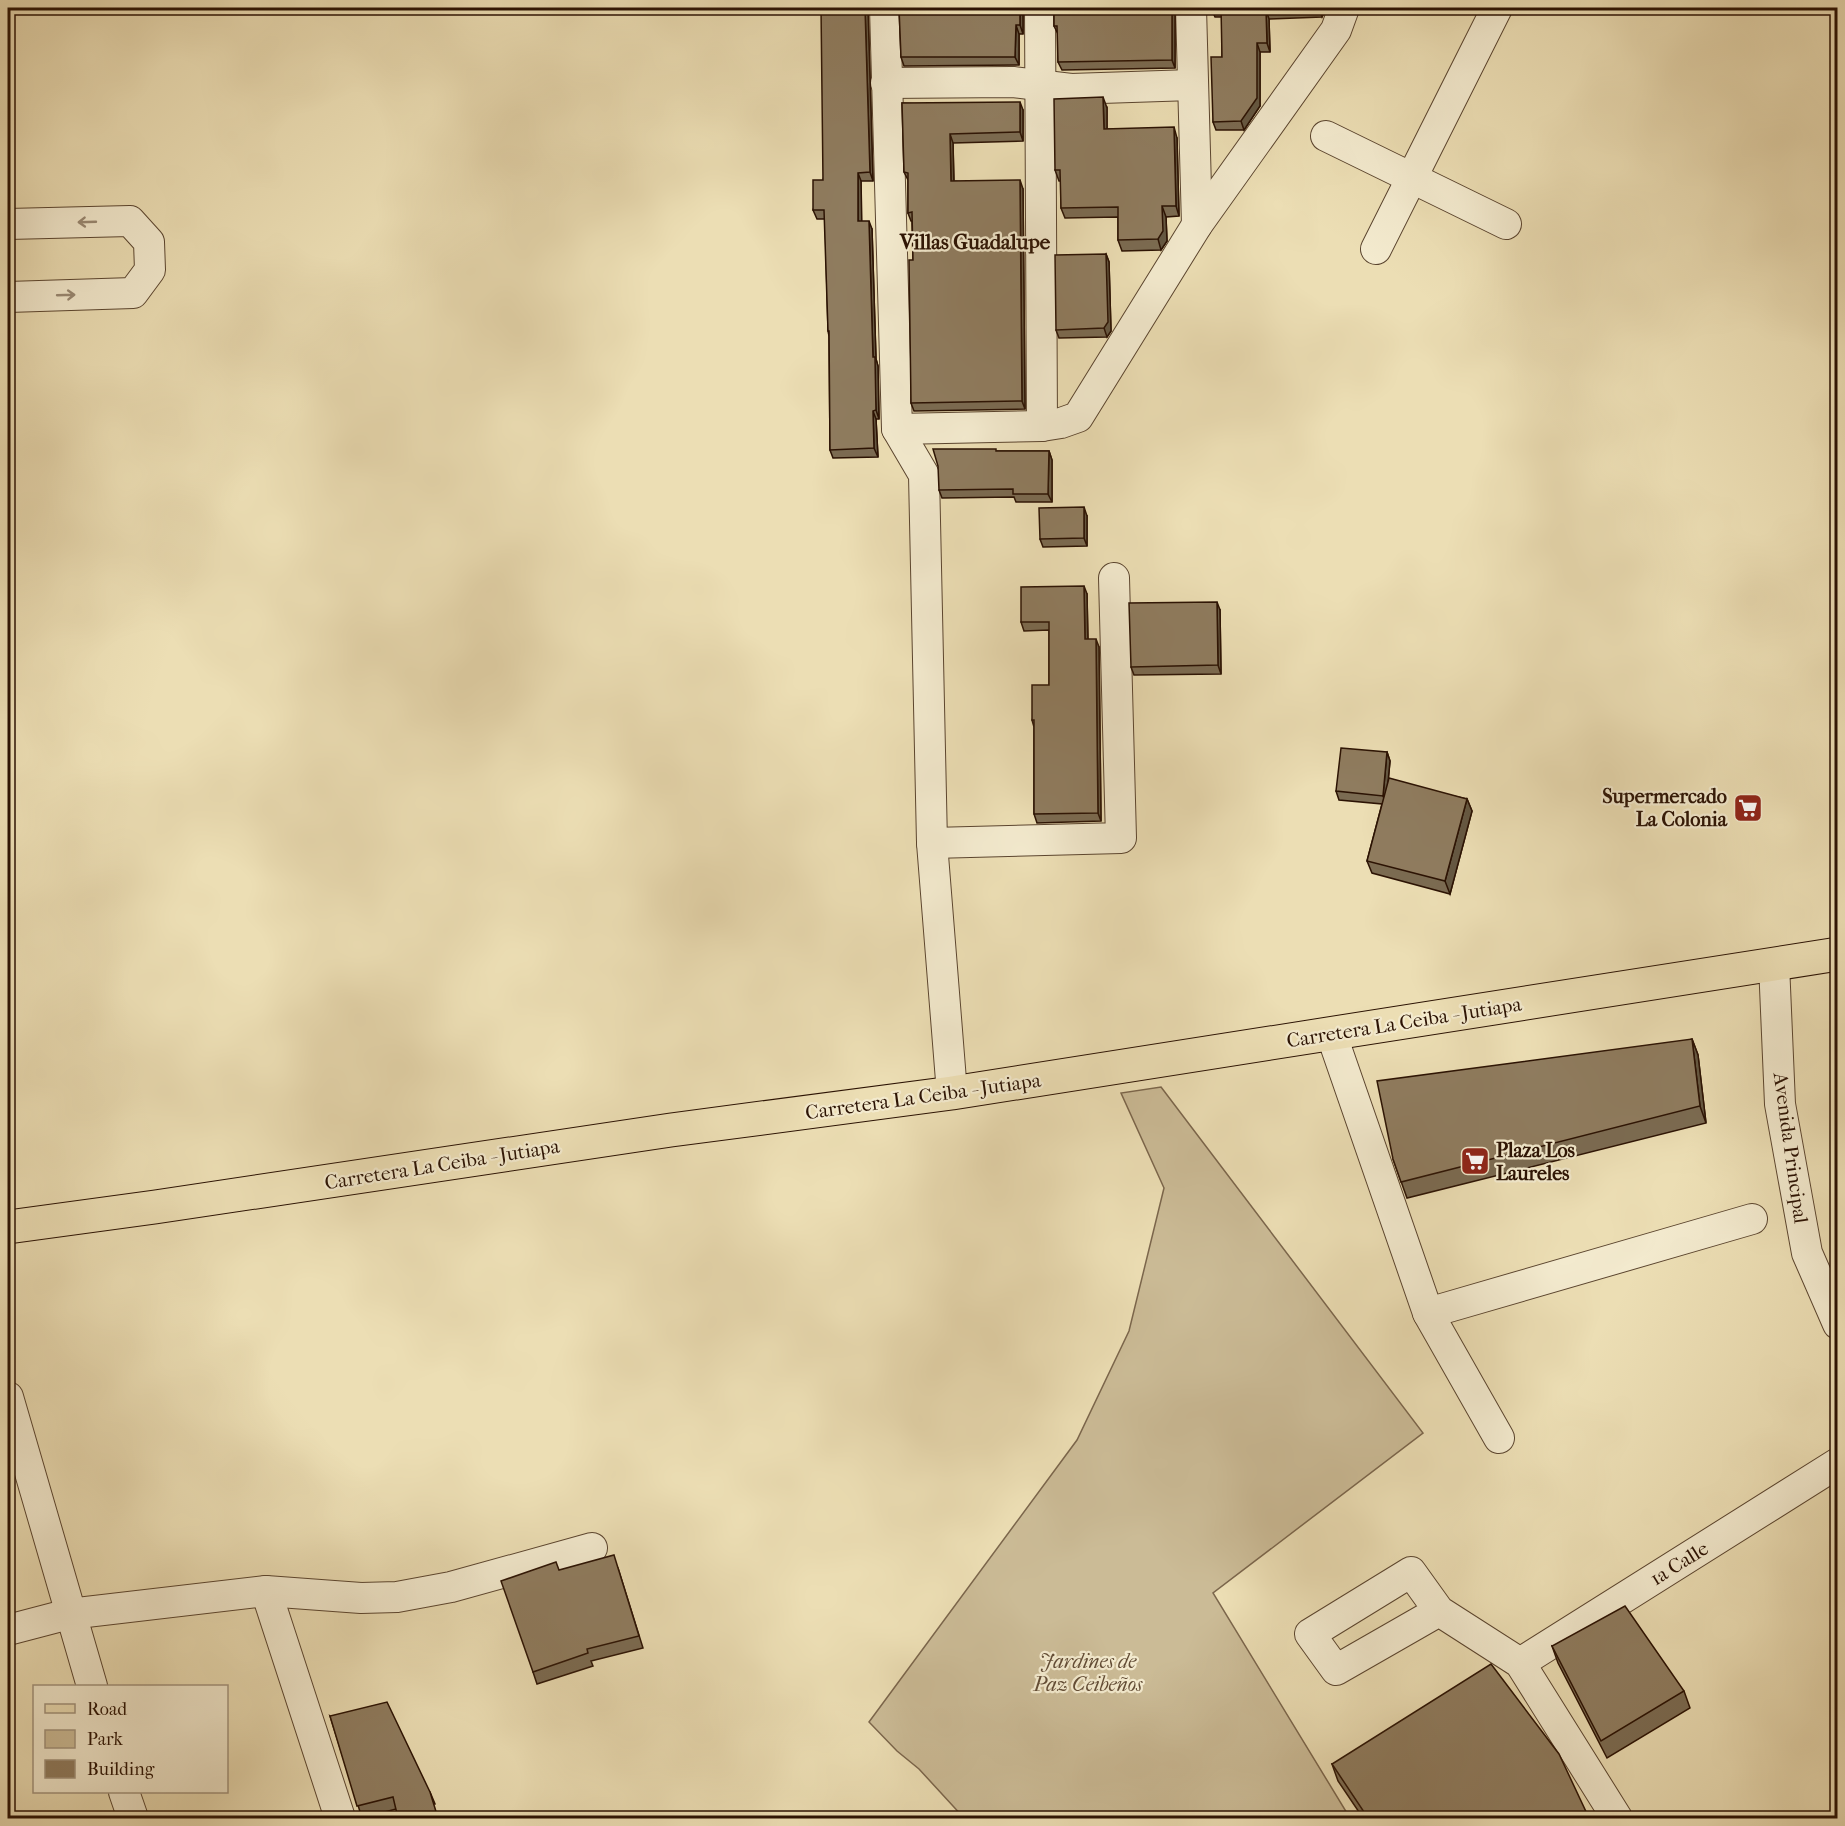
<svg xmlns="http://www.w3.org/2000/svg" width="1845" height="1826" viewBox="0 0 1845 1826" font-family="'IM FELL French Canon',serif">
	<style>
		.green { fill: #cbbb96; stroke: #7b664c; stroke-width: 1.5 }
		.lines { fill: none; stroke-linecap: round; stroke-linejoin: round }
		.minor-casing { stroke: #5b452f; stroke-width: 32 }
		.primary-casing { stroke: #2b1203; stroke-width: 35 }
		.minor { stroke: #f3eace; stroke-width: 30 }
		.primary { stroke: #ecdeb4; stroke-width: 33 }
		.wall { fill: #7b6b52; stroke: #2b1203; stroke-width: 1.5 }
		.shaded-wall { fill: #645742; stroke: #2b1203; stroke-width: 1.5 }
		.building { fill: #8f7c5f; stroke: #2b1203; stroke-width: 1.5 }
		.oneway { stroke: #998973 }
		.labels { text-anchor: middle; stroke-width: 4.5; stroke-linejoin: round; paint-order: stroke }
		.poi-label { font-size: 20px; font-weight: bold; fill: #2b1203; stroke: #f3eace; text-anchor: end }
		.street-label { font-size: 20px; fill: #2b1203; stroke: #f3eace }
		.park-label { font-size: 20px; font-style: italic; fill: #634d36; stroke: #f3eace }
		.neighbourhood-label { font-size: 21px; font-weight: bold; fill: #2b1203; stroke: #f3eace }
	</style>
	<rect width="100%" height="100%" fill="#ecdeb4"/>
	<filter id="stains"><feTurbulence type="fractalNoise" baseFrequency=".00333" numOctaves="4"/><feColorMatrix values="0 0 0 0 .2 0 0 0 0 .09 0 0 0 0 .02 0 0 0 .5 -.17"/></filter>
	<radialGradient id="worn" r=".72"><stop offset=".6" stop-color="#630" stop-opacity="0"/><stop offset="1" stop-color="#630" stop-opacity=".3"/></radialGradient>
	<polygon class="green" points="1161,1087 1423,1433 1213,1593 1350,1818 964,1818 919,1769 897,1751 869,1722 1077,1440 1129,1331 1164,1188 1121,1093"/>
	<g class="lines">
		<g class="minor-casing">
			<g id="minor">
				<polyline points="885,8 897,429 924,475 932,843 952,1093"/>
				<polyline points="1040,8 1042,426"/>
				<polyline points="1191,8 1197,225"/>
				<polyline points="886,83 1013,82 1071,89 1192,85"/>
				<polyline points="1326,136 1506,224"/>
				<polyline points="8,224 130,221 149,242 150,270 133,293 8,297"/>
				<polyline points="1376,249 1497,8"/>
				<polyline points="897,429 1042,426 1061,423 1078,417 1197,225 1336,30 1344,8"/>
				<polyline points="932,843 1121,838 1114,578"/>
				<polyline points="1774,964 1780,1104 1807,1253 1838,1324"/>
				<polyline points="1331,1033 1428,1313"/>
				<polyline points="8,1397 92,1686"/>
				<polyline points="1499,1438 1428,1313 1752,1219"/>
				<polyline points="266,1591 340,1818"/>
				<polyline points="1439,1611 1336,1670 1310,1634 1411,1572 1439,1611 1520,1663 1617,1818"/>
				<polyline points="8,1630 69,1614 266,1591 361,1598 397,1597 451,1587 592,1548"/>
				<polyline points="1520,1663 1838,1463"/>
				<polyline points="124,1792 133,1818"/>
			</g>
		</g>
		<g class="primary-casing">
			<polyline id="primary" points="8,1227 155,1207 671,1130 952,1093 1838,954"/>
		</g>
		<use href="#minor" class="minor"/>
		<use href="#primary" class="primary"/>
	</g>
	<g class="wall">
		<polygon points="868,8 873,181 861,181 861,221 872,229 876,359 878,366 879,419 876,419 878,457 833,458 830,450 829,336 828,331 825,219 817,219 813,210 823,180"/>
		<polygon points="899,8 1023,8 1023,34 1019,34 1019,65 904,66 901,57"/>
		<polygon points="1054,8 1175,8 1175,68 1062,70 1058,62 1058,34 1054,26"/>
		<polygon points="1211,8 1326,8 1322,17 1269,19 1270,52 1260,52 1260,106 1244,130 1216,130 1213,122 1222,57 1222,17 1215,17"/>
		<polygon points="902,103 1023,110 1023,141 953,143 954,181 1023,189 1025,409 914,411 911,403 913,260 912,221 911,221 908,213 908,180 904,172"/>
		<polygon points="1107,108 1107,129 1177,138 1179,216 1166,217 1167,241 1161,250 1122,251 1118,240 1118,217 1065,218 1061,208 1061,181 1059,181 1055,170"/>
		<polygon points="1106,254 1109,262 1111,331 1107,337 1059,338 1056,330"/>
		<polygon points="997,451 1049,451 1052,460 1052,502 1016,502 1014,497 942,498 939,490"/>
		<polygon points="1087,516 1087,546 1043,547 1040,539"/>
		<polygon points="1087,594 1088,639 1099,647 1101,821 1037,823 1034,814 1034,727 1032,720 1049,685 1049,630 1024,631 1021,622"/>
		<polygon points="1220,610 1221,674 1134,675 1131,667"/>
		<polygon points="1387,752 1390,761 1388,782 1467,799 1472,811 1450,894 1372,873 1367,861 1382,804 1339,800 1336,791"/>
		<polygon points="1692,1039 1698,1055 1706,1123 1407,1198 1393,1159"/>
		<polygon points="618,1568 643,1648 591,1661 593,1666 537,1684 533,1672 559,1570"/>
		<polygon points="1552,1646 1684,1691 1690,1708 1607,1758 1558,1663"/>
		<polygon points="330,1716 430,1792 435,1804 396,1809 362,1818"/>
		<polygon points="1332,1764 1589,1818 1363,1818 1338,1781"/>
	</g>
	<g class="shaded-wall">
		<polygon points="865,8 868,8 873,181 870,172"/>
		<polygon points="1020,8 1023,8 1023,34 1020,25"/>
		<polygon points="1172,8 1175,8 1175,68 1172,60"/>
		<polygon points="1320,8 1326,8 1322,17 1319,9"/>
		<polygon points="1266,10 1269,19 1270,52 1267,43"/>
		<polygon points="1016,25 1019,34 1019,65 1015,57"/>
		<polygon points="1257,43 1260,52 1260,106 1244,130 1241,121"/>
		<polygon points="1103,97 1107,108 1107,140 1104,129"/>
		<polygon points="1020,102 1023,110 1023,141 1020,132"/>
		<polygon points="1174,127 1177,138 1179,216 1176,206"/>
		<polygon points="950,134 953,143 954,190 951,181"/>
		<polygon points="858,173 861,181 862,229 858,221"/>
		<polygon points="1020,180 1023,189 1025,409 1022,401"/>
		<polygon points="1162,206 1166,217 1167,241 1161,250 1158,239"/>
		<polygon points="869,221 872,229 876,359 878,366 879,419 876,410 873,357"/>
		<polygon points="1106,254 1109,262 1111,331 1107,337 1104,328"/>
		<polygon points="873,411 876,419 878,457 874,448"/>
		<polygon points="1049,451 1052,460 1052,502 1048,494"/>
		<polygon points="1084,507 1087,516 1087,546 1084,538"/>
		<polygon points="1084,586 1087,594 1088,647 1085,639"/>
		<polygon points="1217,602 1220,610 1221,674 1218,665"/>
		<polygon points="1096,639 1099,647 1101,821 1098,813"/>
		<polygon points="1387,752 1390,761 1386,804 1383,796"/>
		<polygon points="1467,799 1472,811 1450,894 1445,881"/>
		<polygon points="1692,1039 1698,1055 1706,1123 1700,1106"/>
	</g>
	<g class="building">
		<polygon points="821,8 865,8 870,172 858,173 858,221 869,221 873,357 875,357 876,410 873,411 874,448 830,450 829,331 828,331 824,210 813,210 813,180 823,180"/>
		<polygon points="899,8 1020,8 1020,25 1016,25 1015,57 901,57"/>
		<polygon points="1054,8 1172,8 1172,60 1058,62 1057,26 1054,26"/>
		<polygon points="1211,8 1320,8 1319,9 1266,10 1267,43 1257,43 1257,98 1241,121 1213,122 1211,57 1222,57 1221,8"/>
		<polygon points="1103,97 1104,129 1174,127 1176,206 1162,206 1163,231 1158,239 1118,240 1118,207 1061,208 1060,170 1055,170 1054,99"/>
		<polygon points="1020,102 1020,132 950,134 951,181 1020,180 1022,401 911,403 909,260 913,260 912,212 908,213 908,173 904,172 902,103"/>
		<polygon points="1106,254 1108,322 1104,328 1056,330 1055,255"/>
		<polygon points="933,449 996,449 996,451 1049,451 1048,494 1013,494 1013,489 939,490 938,466"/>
		<polygon points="1084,507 1084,538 1040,539 1039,508"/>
		<polygon points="1084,586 1085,639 1096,639 1098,813 1034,814 1034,720 1032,720 1032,685 1049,685 1049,622 1021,622 1021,587"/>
		<polygon points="1217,602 1218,665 1131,667 1129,603"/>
		<polygon points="1341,748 1387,752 1383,796 1336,791"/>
		<polygon points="1389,778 1467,799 1445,881 1367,861"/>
		<polygon points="1692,1039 1700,1106 1401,1182 1393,1159 1377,1081"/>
		<polygon points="614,1555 639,1636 587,1649 588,1653 533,1672 501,1581 556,1562 559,1570"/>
		<polygon points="1625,1606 1684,1691 1601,1741 1552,1646"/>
		<polygon points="1491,1664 1559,1754 1589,1818 1368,1818 1332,1764"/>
		<polygon points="387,1702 430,1792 438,1818 398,1818 393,1797 357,1806 330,1716"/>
	</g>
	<defs><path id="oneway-shaft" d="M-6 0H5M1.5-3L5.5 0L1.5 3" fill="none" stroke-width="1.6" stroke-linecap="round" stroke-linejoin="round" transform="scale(1.5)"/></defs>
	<g class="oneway">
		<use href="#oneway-shaft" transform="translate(87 222) rotate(178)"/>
		<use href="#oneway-shaft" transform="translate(66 295) rotate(-2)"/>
	</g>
	<defs>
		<g id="supermarket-square" transform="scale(1.5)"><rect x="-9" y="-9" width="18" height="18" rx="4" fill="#8f2418" stroke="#f3eace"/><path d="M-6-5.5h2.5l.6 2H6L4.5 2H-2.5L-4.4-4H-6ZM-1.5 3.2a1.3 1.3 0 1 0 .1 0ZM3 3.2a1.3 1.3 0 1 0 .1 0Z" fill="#fff"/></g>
	</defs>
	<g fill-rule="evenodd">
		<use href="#supermarket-square" x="1748" y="808"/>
		<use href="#supermarket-square" x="1475" y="1161"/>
	</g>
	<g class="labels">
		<g class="poi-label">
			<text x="1727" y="803">Supermercado<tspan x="1727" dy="23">La Colonia</tspan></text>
			<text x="1496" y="1157" text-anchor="start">Plaza Los<tspan x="1496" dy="23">Laureles</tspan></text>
		</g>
		<g class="street-label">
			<text transform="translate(1404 1022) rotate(-9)" y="7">Carretera La Ceiba - Jutiapa</text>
			<text transform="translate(923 1096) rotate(-8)" y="7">Carretera La Ceiba - Jutiapa</text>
			<text transform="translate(1791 1148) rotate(82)" y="7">Avenida Principal</text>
			<text transform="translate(442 1164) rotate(-9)" y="7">Carretera La Ceiba - Jutiapa</text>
			<text transform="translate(1679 1563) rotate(-32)" y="7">1a Calle</text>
		</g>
		<g class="park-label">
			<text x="1088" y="1668">Jardines de<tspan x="1088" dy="23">Paz Ceibeños</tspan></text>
		</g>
		<g class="neighbourhood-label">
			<text x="975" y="249">Villas Guadalupe</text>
		</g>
	</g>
	<rect width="1845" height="1826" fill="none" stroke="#ecdeb4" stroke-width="30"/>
	<rect x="9" y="9" width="1827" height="1808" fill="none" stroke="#2b1203" stroke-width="3"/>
	<rect x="15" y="15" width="1815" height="1796" fill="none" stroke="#2b1203" stroke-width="1.5"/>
	<rect x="33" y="1685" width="195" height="108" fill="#f3eace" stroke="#a3947d" stroke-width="1.5"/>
	<rect x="45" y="1704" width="30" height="9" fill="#ecdeb4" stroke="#a3947d" stroke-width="1.5"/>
	<text x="87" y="1715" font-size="18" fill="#2b1203">Road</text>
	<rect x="45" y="1730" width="30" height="18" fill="#cbbb96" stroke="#a3947d" stroke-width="1.5"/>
	<text x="87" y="1745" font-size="18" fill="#2b1203">Park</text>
	<rect x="45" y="1760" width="30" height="18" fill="#8f7c5f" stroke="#a3947d" stroke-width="1.5"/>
	<text x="87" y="1775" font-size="18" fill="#2b1203">Building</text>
	<rect width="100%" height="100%" filter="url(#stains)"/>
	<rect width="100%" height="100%" fill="url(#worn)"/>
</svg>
